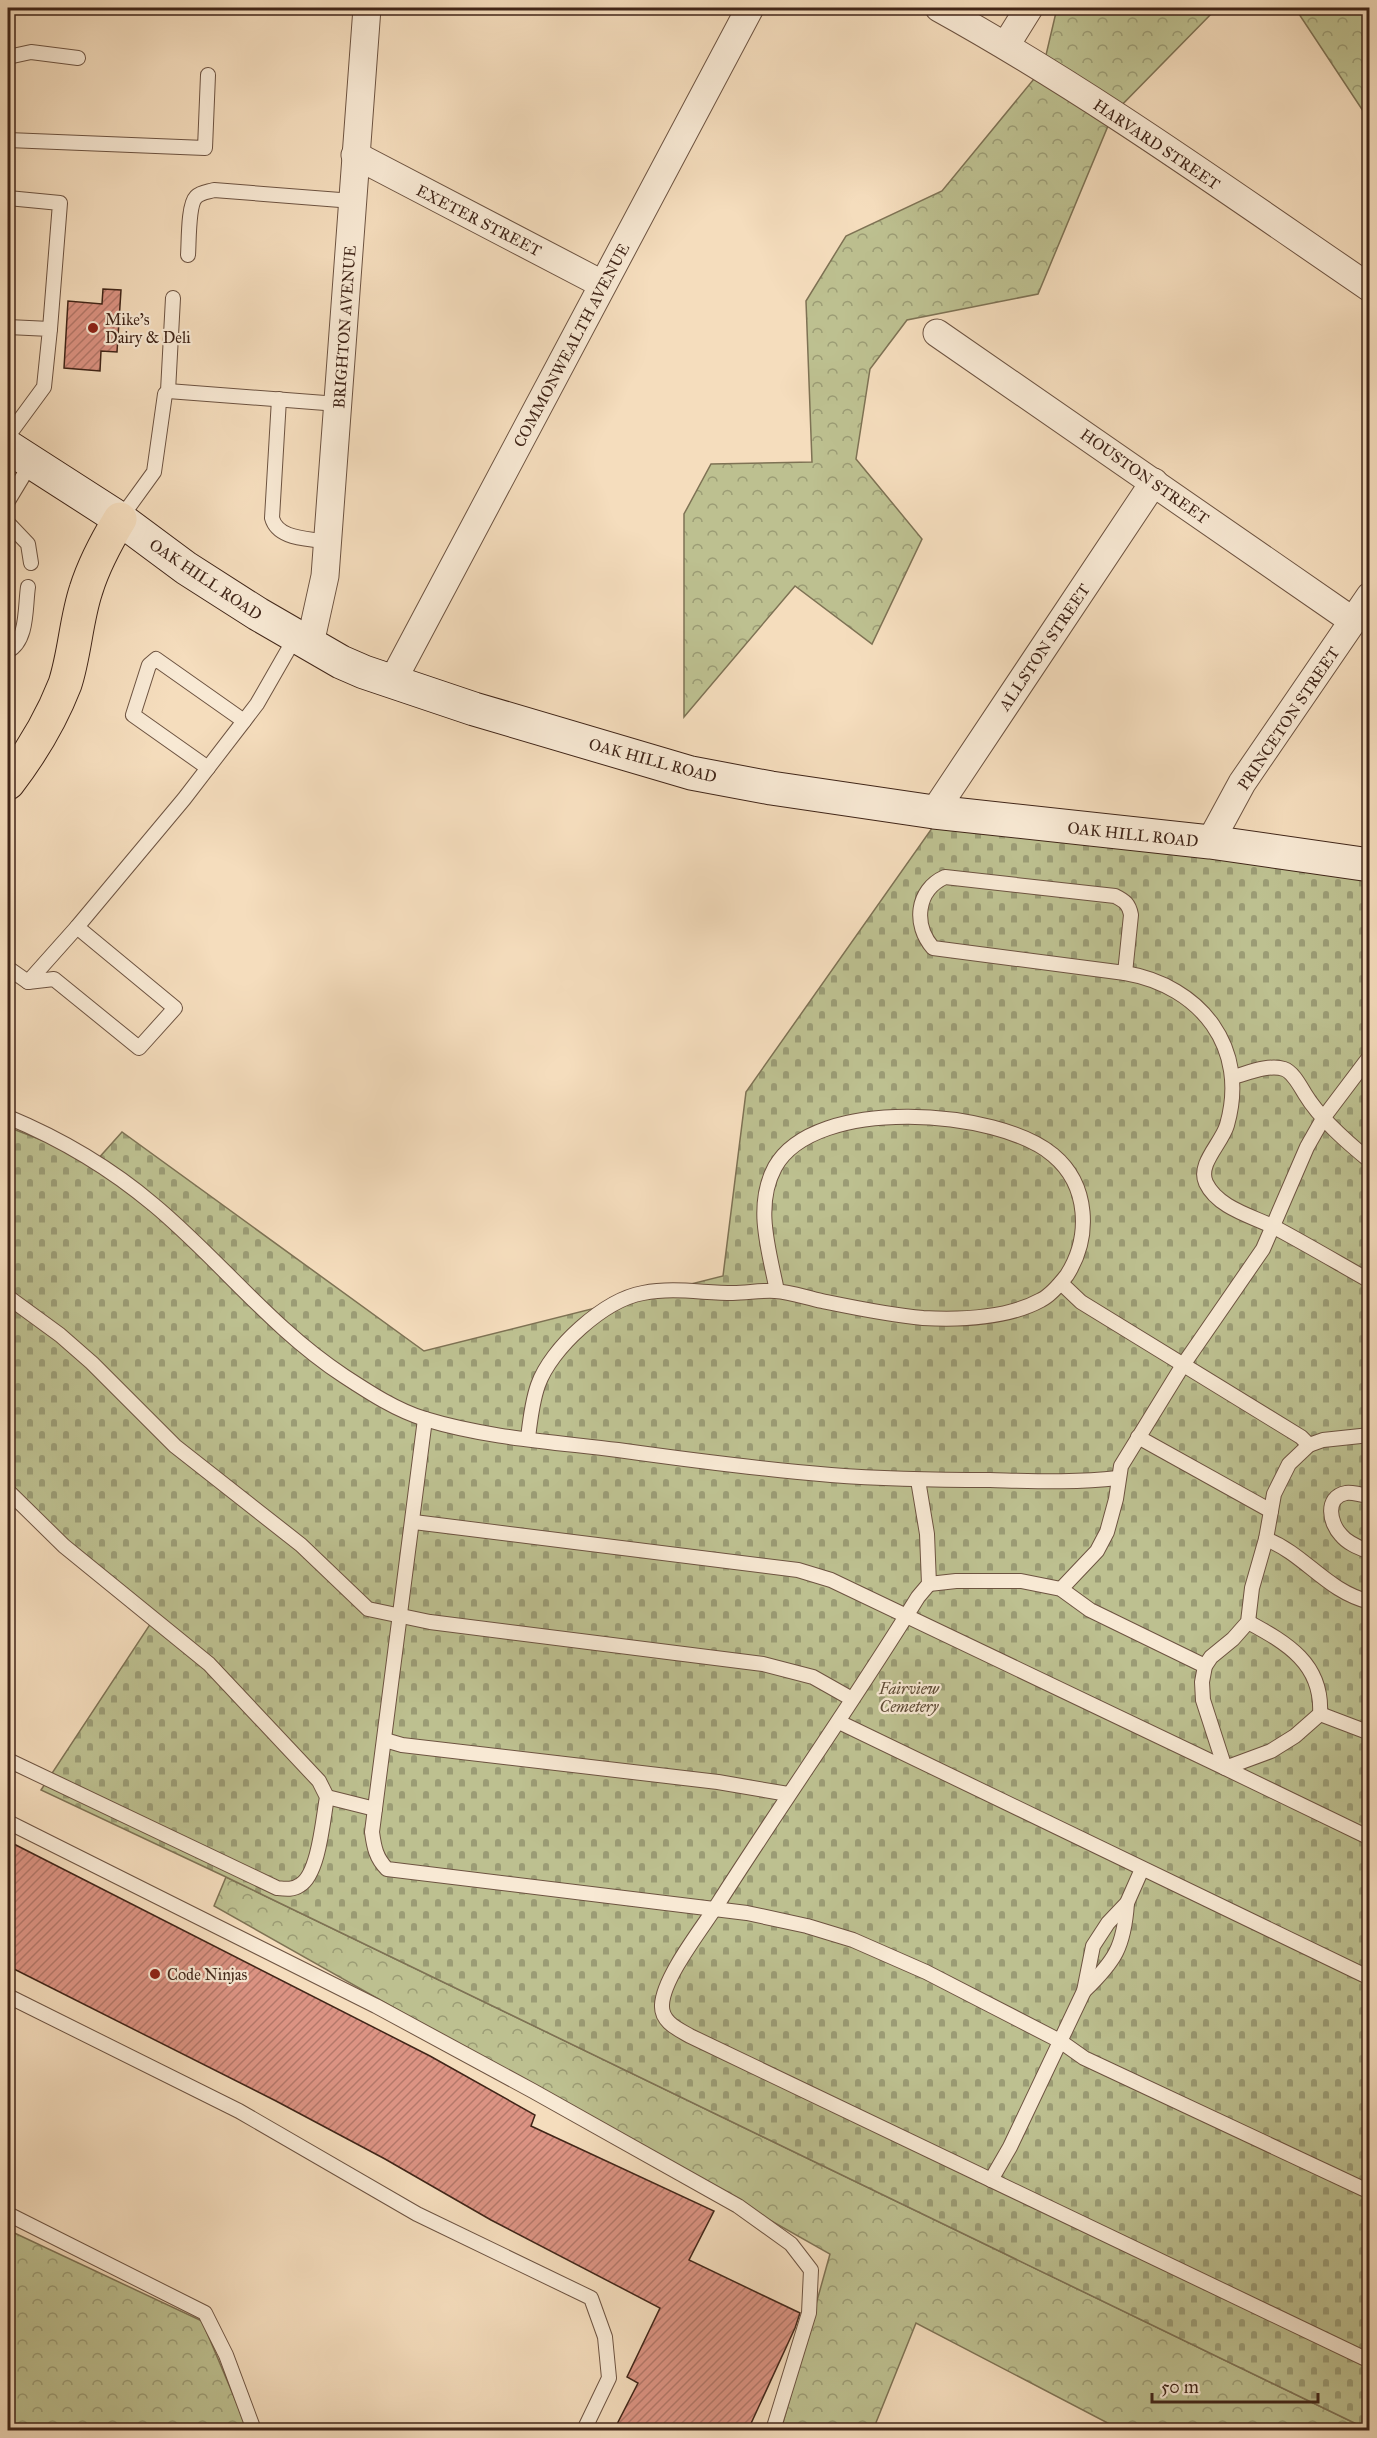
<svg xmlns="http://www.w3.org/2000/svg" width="1377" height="2438" viewBox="0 0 1377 2438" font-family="'IM FELL Great Primer',serif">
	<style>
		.forest { fill: url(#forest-crowns); stroke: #7e7254; stroke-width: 1.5 }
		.cemetery { fill: url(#cemetery-stones); stroke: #7e7254; stroke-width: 1.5 }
		.building { fill: url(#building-hatch); stroke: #402518; stroke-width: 1.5 }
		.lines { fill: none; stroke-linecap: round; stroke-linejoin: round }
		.lane-casing { stroke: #6d5341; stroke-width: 16 }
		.street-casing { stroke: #6d5341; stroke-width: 29 }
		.secondary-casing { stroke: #402518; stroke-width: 35 }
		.highway-casing { stroke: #402518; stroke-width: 35 }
		.lane { stroke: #f8e9d4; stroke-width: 14 }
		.street { stroke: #f8e9d4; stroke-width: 27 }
		.secondary { stroke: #f8e9d4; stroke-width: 33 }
		.highway { stroke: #f5ddbd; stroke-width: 33 }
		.poi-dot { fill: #8f2418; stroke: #f8e9d4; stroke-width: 2 }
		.labels { text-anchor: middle; stroke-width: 4.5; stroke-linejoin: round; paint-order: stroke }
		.street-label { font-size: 16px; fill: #402518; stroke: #f8e9d4 }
		.poi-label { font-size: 16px; fill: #402518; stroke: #f8e9d4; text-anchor: start }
		.park-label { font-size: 16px; font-style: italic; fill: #5f4c36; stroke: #f8e9d4 }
	</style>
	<defs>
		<pattern id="forest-crowns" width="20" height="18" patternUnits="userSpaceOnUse" patternTransform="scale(1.5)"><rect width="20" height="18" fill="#bdc090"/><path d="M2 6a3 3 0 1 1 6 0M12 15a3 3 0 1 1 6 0" fill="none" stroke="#9b9c75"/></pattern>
		<pattern id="cemetery-stones" width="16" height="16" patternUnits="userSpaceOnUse" patternTransform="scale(1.5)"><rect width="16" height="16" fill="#bdc090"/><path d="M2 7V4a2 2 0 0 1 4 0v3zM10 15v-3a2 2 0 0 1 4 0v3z" fill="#9b9c75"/></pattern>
		<pattern id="building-hatch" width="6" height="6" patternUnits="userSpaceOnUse" patternTransform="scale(1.5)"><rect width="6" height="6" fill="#dc9383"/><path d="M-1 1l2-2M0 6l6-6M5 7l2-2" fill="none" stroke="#b4786a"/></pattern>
	</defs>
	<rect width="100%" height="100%" fill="#f5ddbd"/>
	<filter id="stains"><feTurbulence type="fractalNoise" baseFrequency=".00333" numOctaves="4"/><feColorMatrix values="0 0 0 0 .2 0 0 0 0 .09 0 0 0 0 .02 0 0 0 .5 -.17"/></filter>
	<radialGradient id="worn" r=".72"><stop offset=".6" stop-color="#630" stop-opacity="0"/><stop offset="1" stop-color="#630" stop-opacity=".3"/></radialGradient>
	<g class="forest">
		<polygon points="1057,8 1217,8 1113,114 1038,294 907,320 870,369 856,459 922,539 872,644 795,586 684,717 684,514 711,464 812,462 806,301 846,236 942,191 1043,68"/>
		<polygon points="1295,8 1369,8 1369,120"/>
		<polygon points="226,1877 1369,2430 1121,2430 916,2323 873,2430 781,2430 830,2254 214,1906"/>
		<polygon points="8,2230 202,2321 248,2430 8,2430"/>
	</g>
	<polygon class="cemetery" points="942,814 1369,867 1369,2430 226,1877 41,1790 153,1620 8,1496 8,1127 96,1161 122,1132 424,1351 723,1276 746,1092"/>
	<g class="building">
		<polygon points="103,289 121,290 117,352 101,351 100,371 64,368 68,301 102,304"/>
		<polygon points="8,1841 430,2056 535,2115 531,2126 714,2211 689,2260 800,2313 795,2328 748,2430 614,2430 638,2383 627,2377 660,2308 491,2220 385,2159 276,2101 8,1966"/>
	</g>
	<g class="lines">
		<g class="lane-casing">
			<g id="lane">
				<polyline points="8,57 31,52 78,58"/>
				<polyline points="8,140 205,148 208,75"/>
				<polyline points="8,198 60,203 50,329"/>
				<path d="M188,255C189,242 188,205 196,197C201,192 208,192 214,190L353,201"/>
				<polyline points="8,327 50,329 44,387 8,436"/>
				<polyline points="168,391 338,404"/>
				<path d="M279,399L272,518C278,540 309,538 327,542"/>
				<polyline points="8,501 31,463"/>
				<polyline points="120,519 154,472 165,394 168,391 173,298"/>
				<polyline points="8,523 28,544 31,563"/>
				<path d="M8,651C28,641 25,607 28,587"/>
				<polyline points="208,768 133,715 149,665 156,659 244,721"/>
				<path d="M945,877L1115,896C1125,901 1129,904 1131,915L1125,973L933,948C913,925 916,890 945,877Z"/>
				<polyline points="8,968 28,982 54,979 139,1048 175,1008 77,927 184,799 244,721 257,704 296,636"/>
				<path d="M1125,973C1201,986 1249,1048 1227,1125C1222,1143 1197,1164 1206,1183C1218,1208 1252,1216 1274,1227C1306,1244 1338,1263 1370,1281"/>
				<polyline points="28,982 77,927"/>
				<path d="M1233,1077C1248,1073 1269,1064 1284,1069C1293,1072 1300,1086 1305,1094C1320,1119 1348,1143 1370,1161"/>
				<path d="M8,1117C61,1139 109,1167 154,1205C219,1259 272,1329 344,1376C370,1393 396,1410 425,1419C487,1438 554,1442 618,1450C689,1460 760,1469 831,1475C883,1479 937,1480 990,1480C1032,1481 1075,1483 1118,1478"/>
				<polyline points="1061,1283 1081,1302 1301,1437 1309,1445 1323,1440 1370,1435"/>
				<polyline points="8,1297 60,1335 92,1363 175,1446 301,1545 368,1609 430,1622 763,1664 813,1677 852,1699"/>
				<path d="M425,1419L372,1832C374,1847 376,1858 387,1869L747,1913L807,1926L853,1940L926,1972L1060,2041L1084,2058L1370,2192"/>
				<polyline points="1138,1437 1271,1511"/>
				<path d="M528,1438C530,1421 532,1402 538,1385C551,1348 604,1300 643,1293C673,1287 703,1293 733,1293C747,1293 761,1290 775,1291C791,1292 807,1298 822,1301C856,1308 889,1315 923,1318C960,1320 1008,1318 1041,1300C1051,1295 1060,1284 1067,1275C1091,1237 1089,1185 1053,1155C998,1109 815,1095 775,1167C754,1206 769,1250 777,1291"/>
				<polyline points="1309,1445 1289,1464 1274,1494 1266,1539 1252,1588 1248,1622 1233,1639 1211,1657 1205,1666 1202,1682 1203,1700 1225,1768 1370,1838"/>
				<path d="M918,1480L927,1534L929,1584L918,1597C854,1701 784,1800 719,1902C704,1926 663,1977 662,2005C661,2022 678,2029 690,2036L1370,2361"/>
				<path d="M8,1491L64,1546L209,1664L319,1781L327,1797C323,1818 319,1874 300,1885C293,1890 286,1889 277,1888L8,1760"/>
				<path d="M1370,1497C1363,1495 1353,1492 1346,1493C1324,1497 1330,1524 1341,1535C1348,1544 1360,1548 1370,1552"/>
				<path d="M414,1522L798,1570L831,1580L1225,1768L1271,1751L1295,1736L1320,1714C1323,1664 1287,1643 1248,1622"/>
				<path d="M1266,1539C1306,1555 1326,1591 1370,1602"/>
				<polyline points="929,1584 956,1581 1021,1581 1061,1589 1090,1610 1205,1666"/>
				<polyline points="1061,1589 1097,1551 1107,1532 1116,1499 1121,1466 1183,1365 1263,1249 1307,1147 1324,1117 1370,1056"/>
				<polyline points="1320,1714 1370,1733"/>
				<polyline points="839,1722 1370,1978"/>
				<polyline points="385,1740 402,1745 718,1782 788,1794"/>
				<polyline points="327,1797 375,1809"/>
				<polyline points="8,1822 376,2006 533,2091 738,2206 791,2244 811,2270 809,2313 773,2430"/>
				<path d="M1084,1991C1115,1961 1124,1947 1127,1903"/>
				<polyline points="8,1996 239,2111 417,2214 591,2298 605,2337 609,2378 584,2430"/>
				<polyline points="991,2180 1010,2147 1084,1991 1093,1946 1108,1923 1127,1903 1142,1869"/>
				<polyline points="8,2214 205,2313 226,2355 254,2430"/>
			</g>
		</g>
		<g class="street-casing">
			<g id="street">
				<path d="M939,8C1089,91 1228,191 1370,288"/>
				<polyline points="1006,45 1029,8"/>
				<polyline points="355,155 602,284"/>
				<polyline points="937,333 1353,621"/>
				<polyline points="310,644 325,576 367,8"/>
				<polyline points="392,682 750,8"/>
				<polyline points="934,812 1154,482"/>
				<polyline points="1210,842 1242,783 1370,596"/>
			</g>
		</g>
		<g class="secondary-casing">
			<polyline id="secondary" points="8,447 120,519 186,568 258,614 341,662 364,672 474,709 691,773 771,788 934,812 1210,842 1370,865"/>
		</g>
		<g class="highway-casing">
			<path id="highway" d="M8,783C31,753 51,720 65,684C75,653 76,620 86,590C94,564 106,542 120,519"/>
		</g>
		<use href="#lane" class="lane"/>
		<use href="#street" class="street"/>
		<use href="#secondary" class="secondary"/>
		<use href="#highway" class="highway"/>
	</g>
	<g class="poi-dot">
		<circle cx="93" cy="328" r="6"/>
		<circle cx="155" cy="1974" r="6"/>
	</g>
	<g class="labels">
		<g class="street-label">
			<text transform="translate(1157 144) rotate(34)" y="6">HARVARD STREET</text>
			<text transform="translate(479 220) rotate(27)" y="6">EXETER STREET</text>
			<text transform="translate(344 327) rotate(-86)" y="6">BRIGHTON AVENUE</text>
			<text transform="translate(571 345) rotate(-62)" y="6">COMMONWEALTH AVENUE</text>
			<text transform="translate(1145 476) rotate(35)" y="6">HOUSTON STREET</text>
			<text transform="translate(206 579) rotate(34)" y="6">OAK HILL ROAD</text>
			<text transform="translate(1044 647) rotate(-56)" y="6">ALLSTON STREET</text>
			<text transform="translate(1288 718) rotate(-56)" y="6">PRINCETON STREET</text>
			<text transform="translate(653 760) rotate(15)" y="6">OAK HILL ROAD</text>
			<text transform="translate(1133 834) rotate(6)" y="6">OAK HILL ROAD</text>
		</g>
		<g class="poi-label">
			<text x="105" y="325">Mike's<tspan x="105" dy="18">Dairy &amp; Deli</tspan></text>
			<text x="167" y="1980">Code Ninjas</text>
		</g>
		<g class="park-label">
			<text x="909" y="1694">Fairview<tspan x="909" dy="18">Cemetery</tspan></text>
		</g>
	</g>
	<rect width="1377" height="2438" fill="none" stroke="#f5ddbd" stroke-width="30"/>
	<rect x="9" y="9" width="1359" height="2420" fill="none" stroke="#402518" stroke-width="3"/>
	<rect x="15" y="15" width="1347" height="2408" fill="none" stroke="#402518" stroke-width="1.5"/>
	<path d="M1152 2393v9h166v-9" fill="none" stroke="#402518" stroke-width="3"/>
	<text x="1161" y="2393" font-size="18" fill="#402518" stroke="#f8e9d4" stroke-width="4.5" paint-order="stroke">50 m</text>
	<rect width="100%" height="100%" filter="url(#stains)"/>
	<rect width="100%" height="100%" fill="url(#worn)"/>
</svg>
